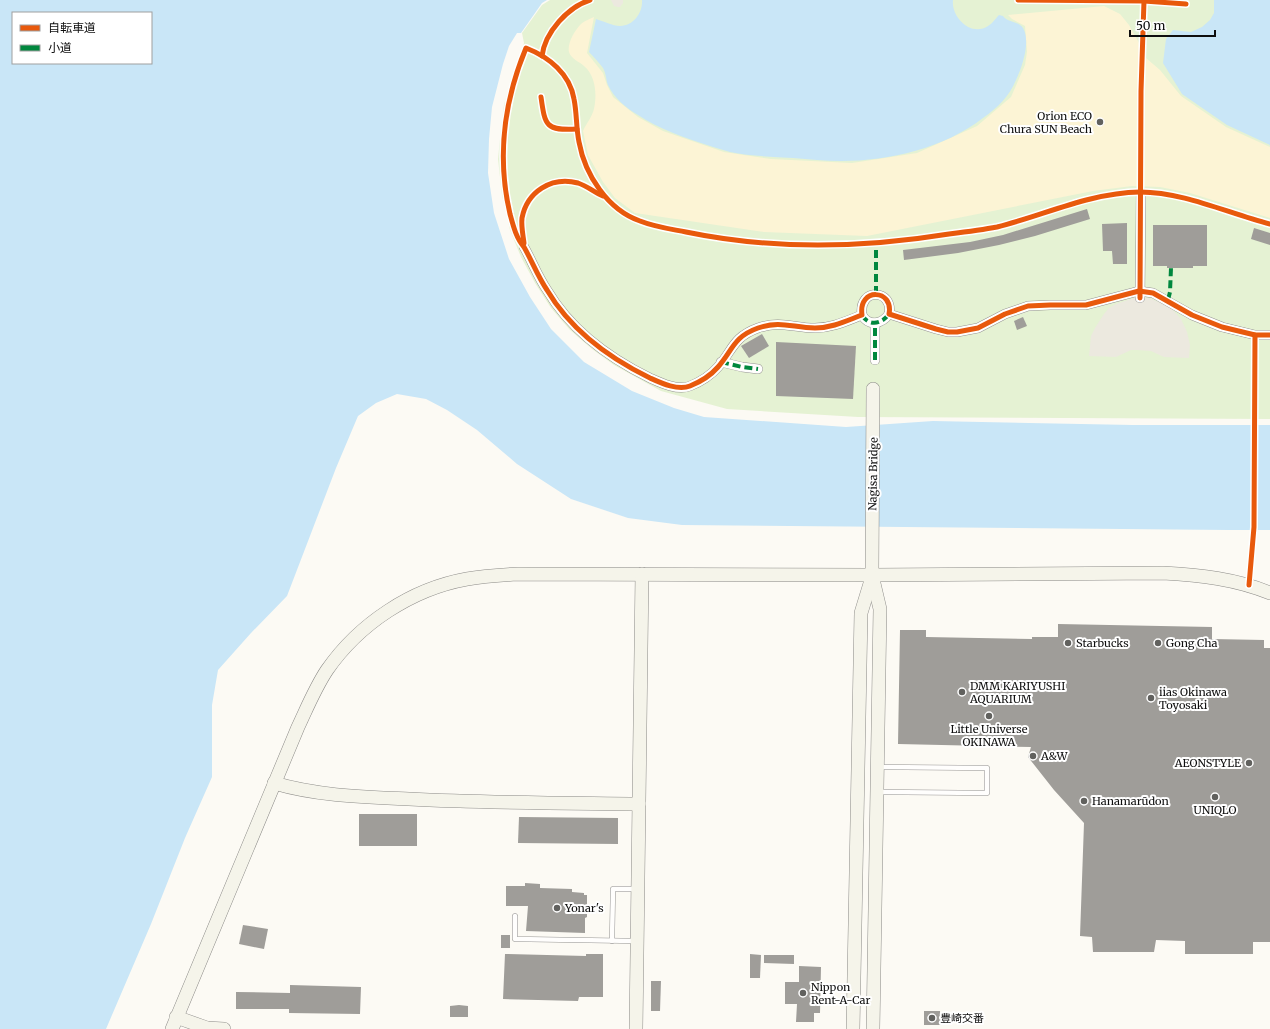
<svg xmlns="http://www.w3.org/2000/svg" width="1270" height="1029" viewBox="0 0 1270 1029" font-family="Merriweather,'Noto Sans JP',serif">
	<style>
		.green { fill: #e5f2d3 }
		.sand { fill: #fcf4d5 }
		.plaza { fill: #ece9df }
		.water { fill: #c9e6f7; fill-rule: evenodd }
		.building { fill: #9f9d99 }
		.lines { fill: none; stroke-linecap: round; stroke-linejoin: round }
		.lane-casing { stroke: #959492; stroke-width: 5.5 }
		.street-casing { stroke: #959492; stroke-width: 10 }
		.secondary-casing { stroke: #8c8b88; stroke-width: 14 }
		.lane { stroke: #fffefd; stroke-width: 4.5 }
		.street { stroke: #fffefd; stroke-width: 9 }
		.secondary { stroke: #f5f4ea; stroke-width: 13 }
		.quiet { stroke: #00873e; stroke-width: 4; stroke-dasharray: 8 4; stroke-linecap: butt }
		.cycleway-casing { stroke: #fff; stroke-width: 8 }
		.cycleway { stroke: #e8590c; stroke-width: 5 }
		.poi-dot { fill: #61615e; stroke: #fff; stroke-width: 1.5 }
		.labels { text-anchor: middle; stroke-width: 4; stroke-linejoin: round; paint-order: stroke }
		.poi-label { font-size: 11px; fill: #0e0e0e; stroke: #fff; text-anchor: start }
		.street-label { font-size: 11px; fill: #0e0e0e; stroke: #fff }
	</style>
	<rect width="100%" height="100%" fill="#fcfaf4"/>
	<polygon class="green" points="550,0 1270,0 1270,419 858,417 727,409 661,391 614,365 592,349 570,330 551,308 535,283 521,257 510,230 502,195 498,159 501,129 504,105 509,87 524,43 522,33 542,5"/>
	<path class="sand" d="M1104,6L1120,14L1129,25L1138,41L1146,58L1160,70L1181,96L1226,127L1270,147V218L1190,193L1160,187L1132,186L1093,191L867,236L764,232L635,213L615,198L603,182L588,155L583,131C586,124 592,117 594,109C597,95 596,76 584,66C580,62 571,59 569,52C567,43 575,30 581,24C584,21 590,19 594,17L587,53L603,73L607,85L613,97L638,117L663,131L724,152L771,159L852,163L917,153L977,126L1011,97L1025,65L1027,52L1025,26L1012,19L1008,15Z"/>
	<g class="plaza">
		<polygon points="611,0 623,0 623,3 620,7 618,7 614,6"/>
		<polygon points="1134,298 1148,298 1164,304 1171,308 1181,319 1187,332 1190,345 1189,358 1164,357 1151,351 1137,350 1131,350 1116,357 1089,356 1091,336 1095,328 1104,314 1109,308 1116,304"/>
	</g>
	<g class="water">
		<path d="M0,0H547L542,3L521,33H517L509,46L503,64L492,107L489,139L488,173L494,213L509,259L530,297L551,329L584,362L632,391L674,408L704,417L846,427L933,421L1133,425H1270V530H1229L682,525L628,518L571,499L517,464L477,430L447,410L426,399L397,394L376,403L358,416L336,468L287,596L251,633L218,670L212,705V777L185,838L151,924L106,1029H0ZM13,13H151V63H13Z"/>
		<path d="M642,0H953C951,17 971,37 988,26C992,24 995,19 999,15L1003,16C1008,23 1019,21 1023,28C1031,42 1022,67 1016,80C1009,97 998,107 983,118C944,148 890,161 841,161C825,161 809,159 793,158C772,157 750,156 730,152C722,150 714,147 707,145C683,137 659,129 638,115C626,108 614,98 608,85C606,80 606,73 603,68C599,63 594,57 589,52L596,19C603,21 613,26 620,26C634,26 643,12 642,0Z"/>
		<polygon points="1214,0 1270,0 1270,145 1227,125 1182,94 1163,63 1166,39 1173,30 1191,32 1202,27 1210,20 1214,13"/>
	</g>
	<g class="building">
		<polygon points="1087,209 1090,219 1035,236 999,245 958,253 904,260 903,250 970,242 1003,235"/>
		<polygon points="1127,223 1127,264 1113,264 1112,251 1103,251 1102,224"/>
		<polygon points="1153,225 1207,225 1207,266 1193,266 1193,268 1167,268 1167,266 1153,266"/>
		<polygon points="1254,228 1270,233 1270,245 1251,239"/>
		<polygon points="1023,317 1027,326 1017,330 1014,321"/>
		<polygon points="762,334 769,346 749,358 741,346"/>
		<polygon points="776,342 856,346 853,399 776,396"/>
		<polygon points="1058,624 1212,627 1212,639 1264,640 1264,648 1270,648 1270,942 1253,942 1253,954 1185,954 1185,941 1156,940 1154,952 1093,952 1092,937 1080,936 1084,823 1054,790 1028,757 1031,747 898,744 900,630 926,630 926,637 1032,639 1032,637 1058,637"/>
		<rect x="359" y="814" width="58" height="32"/>
		<polygon points="519,817 618,818 618,844 518,843"/>
		<polygon points="525,883 540,884 540,888 572,889 572,892 584,893 584,895 587,895 587,917 585,918 585,933 526,931 528,906 506,906 506,886 525,886"/>
		<polygon points="243,925 268,929 264,949 239,944"/>
		<rect x="501" y="935" width="9" height="13"/>
		<polygon points="505,954 586,956 586,954 603,954 603,997 579,997 578,1001 503,999"/>
		<polygon points="750,954 761,955 760,978 750,978"/>
		<polygon points="764,955 794,955 794,964 764,963"/>
		<polygon points="799,966 821,967 820,1013 814,1013 814,1022 796,1022 797,1004 785,1004 785,982 799,982"/>
		<polygon points="651,981 661,981 660,1011 651,1011"/>
		<polygon points="290,985 361,987 360,1014 289,1013 289,1009 236,1009 236,992 290,993"/>
		<polygon points="459,1005 468,1006 468,1017 450,1017 450,1006"/>
		<polygon points="924,1011 940,1011 941,1025 924,1025"/>
	</g>
	<g class="lines">
		<g class="lane-casing">
			<g id="lane">
				<polyline points="879,767 987,768 987,793 879,792"/>
				<polyline points="515,916 515,939 636,941"/>
				<polyline points="612,941 613,889 636,889"/>
			</g>
		</g>
		<g class="street-casing">
			<g id="street">
				<path d="M524,247C532,261 538,277 547,290C570,329 609,358 650,378C661,383 678,391 690,386C700,382 711,375 718,367C733,350 733,337 758,328C781,320 793,328 815,328C832,328 846,321 862,315C858,287 894,289 889,314L936,329L948,332H957L978,328L1005,314L1028,306L1050,305H1086L1139,291L1153,293L1192,315L1222,327L1255,335H1270"/>
				<polyline points="1140,298 1141,192"/>
				<path d="M862,315C869,327 882,324 889,314"/>
				<polyline points="875,360 875,323"/>
				<polyline points="721,362 742,367 758,369"/>
			</g>
		</g>
		<g class="secondary-casing">
			<g id="secondary">
				<polyline points="873,389 872,575 880,609 873,1029"/>
				<path d="M274,783C318,796 364,797 409,799C486,803 563,803 639,804"/>
				<polyline points="176,1017 207,1028 224,1029"/>
				<path d="M172,1029L298,727C307,708 315,688 327,670C359,624 411,589 467,579C484,576 501,575 518,574L872,575L1163,573C1200,575 1236,579 1270,593"/>
				<polyline points="636,1029 642,574"/>
				<polyline points="853,1029 861,613 872,577"/>
			</g>
		</g>
		<use href="#lane" class="lane"/>
		<use href="#street" class="street"/>
		<use href="#secondary" class="secondary"/>
		<g class="quiet">
			<polyline points="876,294 876,244"/>
			<polyline points="1168,300 1170,292 1171,268"/>
			<path d="M862,315C869,327 882,324 889,314"/>
			<polyline points="875,360 875,323"/>
			<polyline points="721,362 742,367 758,369"/>
		</g>
		<g class="cycleway-casing">
			<g id="cycleway">
				<polyline points="1018,0 1144,1 1186,4"/>
				<path d="M542,56C545,32 568,7 590,0"/>
				<path d="M541,97C545,126 546,131 577,129"/>
				<path d="M1270,224C1227,213 1184,192 1140,192C1089,193 1045,215 997,227C981,230 965,232 949,234C863,248 773,250 686,232C671,229 655,227 640,221C608,210 585,175 579,142C576,128 577,114 574,99C570,74 549,57 526,48C504,101 497,158 510,214C513,225 516,238 524,247C532,261 538,277 547,290C570,329 609,358 650,378C661,383 678,391 690,386C700,382 711,375 718,367C733,350 733,337 758,328C781,320 793,328 815,328C832,328 846,321 862,315C858,287 894,289 889,314L936,329L948,332H957L978,328L1005,314L1028,306L1050,305H1086L1139,291L1153,293L1192,315L1222,327L1255,335H1270"/>
				<path d="M524,243C523,235 521,226 522,218C527,192 551,176 578,183C587,186 594,192 603,196"/>
				<polyline points="1140,298 1141,91 1144,1"/>
				<polyline points="1249,585 1254,527 1255,335"/>
			</g>
		</g>
		<use href="#cycleway" class="cycleway"/>
	</g>
	<g class="poi-dot">
		<circle cx="1100" cy="122" r="4"/>
		<circle cx="1068" cy="643" r="4"/>
		<circle cx="1158" cy="643" r="4"/>
		<circle cx="962" cy="692" r="4"/>
		<circle cx="1151" cy="698" r="4"/>
		<circle cx="989" cy="716" r="4"/>
		<circle cx="1033" cy="756" r="4"/>
		<circle cx="1249" cy="763" r="4"/>
		<circle cx="1215" cy="797" r="4"/>
		<circle cx="1084" cy="801" r="4"/>
		<circle cx="557" cy="908" r="4"/>
		<circle cx="803" cy="993" r="4"/>
		<circle cx="932" cy="1018" r="4"/>
	</g>
	<g class="labels">
		<g class="poi-label">
			<text x="1092" y="120" text-anchor="end">Orion ECO<tspan x="1092" dy="13">Chura SUN Beach</tspan></text>
			<text x="1076" y="647">Starbucks</text>
			<text x="1166" y="647">Gong Cha</text>
			<text x="970" y="690">DMM KARIYUSHI<tspan x="970" dy="13">AQUARIUM</tspan></text>
			<text x="1159" y="696">iias Okinawa<tspan x="1159" dy="13">Toyosaki</tspan></text>
			<text x="989" y="733" text-anchor="middle">Little Universe<tspan x="989" dy="13">OKINAWA</tspan></text>
			<text x="1041" y="760">A&amp;W</text>
			<text x="1241" y="767" text-anchor="end">AEONSTYLE</text>
			<text x="1092" y="805">Hanamarūdon</text>
			<text x="1215" y="814" text-anchor="middle">UNIQLO</text>
			<text x="565" y="912">Yonar's</text>
			<text x="811" y="991">Nippon<tspan x="811" dy="13">Rent-A-Car</tspan></text>
			<text x="940" y="1022">豊崎交番</text>
		</g>
		<g class="street-label">
			<text transform="translate(873 474) rotate(-89)" y="4">Nagisa Bridge</text>
		</g>
	</g>
	<rect x="12" y="12" width="140" height="52" fill="#ffffff" stroke="#9f9f9f"/>
	<rect x="20" y="25" width="20" height="6" fill="#e8590c" stroke="#9f9f9f"/>
	<text x="48" y="32" font-size="12" fill="#0e0e0e">自転車道</text>
	<rect x="20" y="45" width="20" height="6" fill="#00873e" stroke="#9f9f9f"/>
	<text x="48" y="52" font-size="12" fill="#0e0e0e">小道</text>
	<path d="M1130 30v6h85v-6" fill="none" stroke="#0e0e0e" stroke-width="2"/>
	<text x="1136" y="30" font-size="12" fill="#0e0e0e" stroke="#ffffff" stroke-width="3" paint-order="stroke">50 m</text>
</svg>
